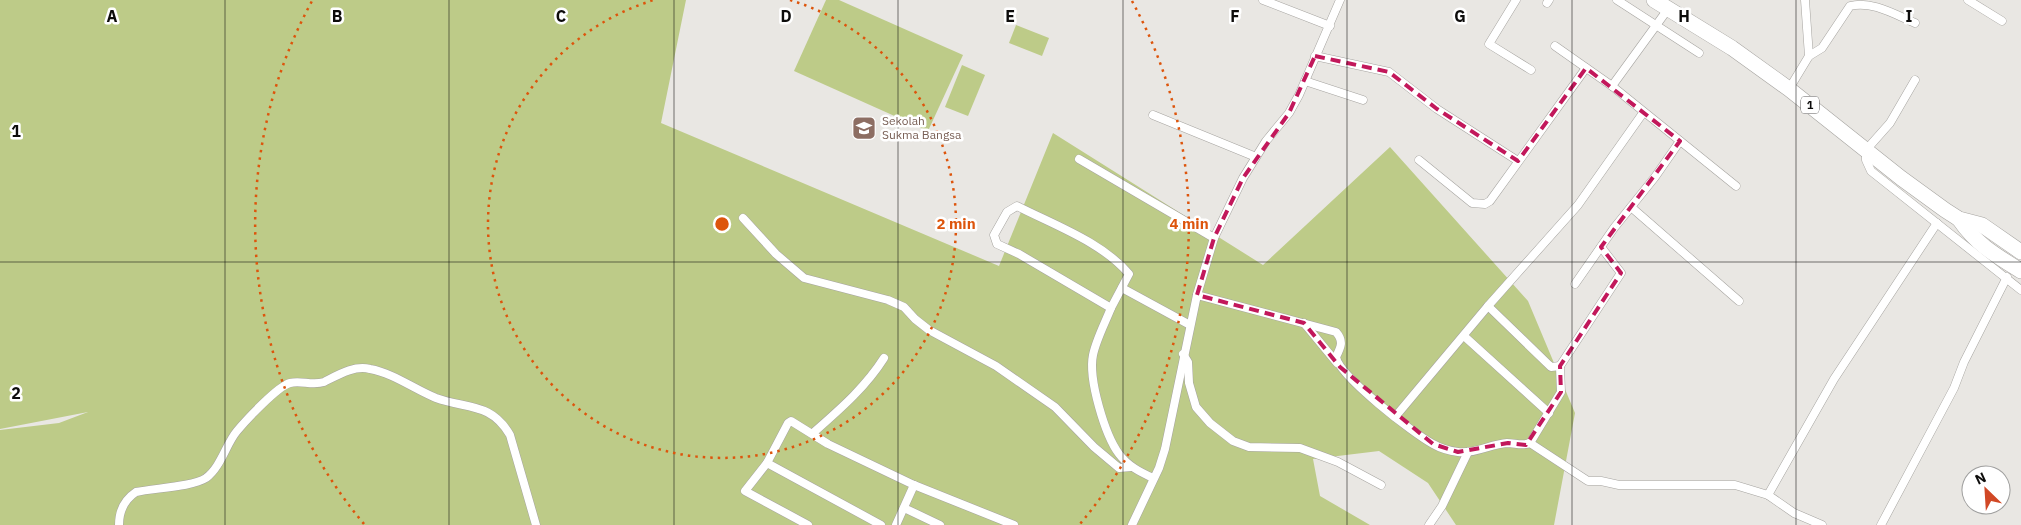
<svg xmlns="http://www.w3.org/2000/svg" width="2021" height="525" viewBox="0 0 2021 525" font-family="'IBM Plex Sans',sans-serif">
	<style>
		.green { fill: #bdcb88 }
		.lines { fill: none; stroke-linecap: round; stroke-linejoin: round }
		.street-casing { stroke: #a6a4a0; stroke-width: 9 }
		.highway-casing { stroke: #a6a4a0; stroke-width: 16 }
		.street { stroke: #fff; stroke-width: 8 }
		.highway { stroke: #fff; stroke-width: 15 }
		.marked { fill: none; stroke: #c2185b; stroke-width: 4; stroke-dasharray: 10 6; stroke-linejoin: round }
		.grid { fill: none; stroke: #0d0c0b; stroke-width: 1; stroke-opacity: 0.55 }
		.ring { fill: none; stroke: #dd550c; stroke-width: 2.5; stroke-dasharray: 2.5 5 }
		.labels { text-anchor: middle; stroke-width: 5; stroke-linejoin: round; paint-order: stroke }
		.shield { fill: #fff; stroke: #565554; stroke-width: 1 }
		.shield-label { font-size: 11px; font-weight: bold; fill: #0d0c0b }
		.education-label { font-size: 12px; fill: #785e54; stroke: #fff; text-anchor: start }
		.grid-label { font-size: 16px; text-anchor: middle; font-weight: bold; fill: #0d0c0b; stroke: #fff; stroke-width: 5; stroke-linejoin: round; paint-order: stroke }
		.centre { fill: #dd550c; stroke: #fff; stroke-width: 2.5 }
		.ring-label { font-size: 15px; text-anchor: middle; font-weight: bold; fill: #dd550c; stroke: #fff; stroke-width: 5; stroke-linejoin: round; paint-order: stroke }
	</style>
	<rect width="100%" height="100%" fill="#e9e7e3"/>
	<g class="green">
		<polygon points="0,0 686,0 661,123 999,266 1053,133 1263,265 1390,147 1528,301 1575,413 1554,525 1456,525 1428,483 1379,451 1313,459 1320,496 1370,525 0,525 0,430 59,423 88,412 0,429"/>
		<polygon points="826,0 839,0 963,55 928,131 794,71"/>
		<polygon points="1016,25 1049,38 1042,56 1009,43"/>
		<polygon points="962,65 985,75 968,116 945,107"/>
	</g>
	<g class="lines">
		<g class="street-casing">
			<g id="street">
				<polyline points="1263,0 1330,26"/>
				<polyline points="1516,0 1489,44 1531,70"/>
				<polyline points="1617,0 1699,53"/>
				<polyline points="1968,0 2002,21"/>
				<polyline points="1547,3 1549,0"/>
				<polyline points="1555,46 1612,86 1736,186"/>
				<polyline points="1315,56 1389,72 1437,109 1518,161"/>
				<path d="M1809,56L1822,48L1850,6C1871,0 1896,15 1915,23"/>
				<polyline points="1915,80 1890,123 1866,150 1866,160 1871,171 2021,290"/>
				<polyline points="1305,81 1363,100"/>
				<polyline points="1612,86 1668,9"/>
				<polyline points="1789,89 1809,56 1805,0"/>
				<polyline points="1153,115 1256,157"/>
				<polyline points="1079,159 1214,238"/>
				<polyline points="1419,160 1472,203 1485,204 1490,201 1586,68"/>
				<path d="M1017,206C1054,225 1102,242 1129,274L1111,308L1019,254L997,244L994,235L1007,212Z"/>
				<polyline points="1631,207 1739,301"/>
				<polyline points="743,218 776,254 804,278 888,300 904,307 915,319 929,330 996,366 1055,407 1094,447 1119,468 1131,467"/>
				<polyline points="1575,284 1614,228 1655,177 1680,141"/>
				<polyline points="1122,288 1190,325"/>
				<path d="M1197,295L1336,332C1344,341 1341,347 1336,357C1339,376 1414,434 1433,444C1440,448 1450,451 1458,452C1475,454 1491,444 1507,443C1515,443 1523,446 1530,443L1588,481H1601L1619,485H1735L1768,495L1794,513L1822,525"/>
				<polyline points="1488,306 1551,367 1560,366 1621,273 1601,247"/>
				<path d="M1111,308C1105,323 1096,340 1093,355C1088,379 1105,435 1119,454C1128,466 1140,472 1153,478"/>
				<polyline points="1304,323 1337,363"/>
				<polyline points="1464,336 1549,413"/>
				<polyline points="1183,354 1188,362 1189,383 1196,407 1210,423 1233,441 1249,447 1300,448 1338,462 1381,485"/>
				<polyline points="1395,417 1488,306 1578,205 1643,113"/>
				<path d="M813,433C839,410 865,388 884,358"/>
				<polyline points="1530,443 1561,392 1560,366"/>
				<polyline points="767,463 881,525"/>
				<polyline points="1768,495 1834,379 1937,223"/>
				<polyline points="904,508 940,525"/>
				<path d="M119,525C119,511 124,500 136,492C154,488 192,487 206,478C221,467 226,444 237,431C246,420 278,386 290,383C301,380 312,386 324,382C338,375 354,365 370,369C393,373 414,389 436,398C466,409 491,402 510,435L536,525"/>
				<polyline points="808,525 745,491 767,463 788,423 791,421 828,444 914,485 1014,525"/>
				<polyline points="896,525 914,485"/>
				<polyline points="1132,525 1159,468 1165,449 1197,295 1214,238 1243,178 1266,141 1289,113 1299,95 1340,0"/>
				<polyline points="1429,525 1442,506 1468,452"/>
				<polyline points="1881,525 1954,388 1964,362 2007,277"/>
			</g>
		</g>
		<g class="highway-casing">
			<g id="highway">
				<polyline points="1654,0 1732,48 1789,89 1901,178 1945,210 1959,219 1982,225 2021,252"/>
				<path d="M1959,219C1976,244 1995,255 2021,271"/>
			</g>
		</g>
		<use href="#street" class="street"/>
		<use href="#highway" class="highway"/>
	</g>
	<path class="marked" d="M1315,56L1389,72L1437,109L1518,161L1586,68L1680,141L1601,247L1621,273L1560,366L1561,392L1526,445L1508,443L1458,452L1433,444L1340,367L1304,323L1197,295L1214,238L1243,178L1289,113Z"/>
	<path class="grid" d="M225,0V525M449,0V525M674,0V525M898,0V525M1123,0V525M1347,0V525M1572,0V525M1796,0V525M0,262H2021"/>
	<g class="ring">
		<path d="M790 0A234 234 0 1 1 654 0"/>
		<path d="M364 524A467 467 0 0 1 312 1M1132 1A467 467 0 0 1 1080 524"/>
	</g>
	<defs>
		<g id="school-square" transform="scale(1.25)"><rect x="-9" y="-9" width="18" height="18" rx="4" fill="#8d6e63" stroke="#fff"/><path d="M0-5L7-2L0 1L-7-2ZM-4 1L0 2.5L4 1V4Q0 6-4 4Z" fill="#fff"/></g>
	</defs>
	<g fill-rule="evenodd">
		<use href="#school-square" x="864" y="128"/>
	</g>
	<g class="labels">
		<rect class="shield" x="1801" y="96.5" width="18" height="17" rx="4"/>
		<g class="shield-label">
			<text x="1810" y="109">1</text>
		</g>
		<g class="education-label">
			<text x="882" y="125">Sekolah<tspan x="882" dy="14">Sukma Bangsa</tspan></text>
		</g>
	</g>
	<g class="grid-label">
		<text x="112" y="22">A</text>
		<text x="337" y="22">B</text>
		<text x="561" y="22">C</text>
		<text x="786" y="22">D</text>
		<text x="1010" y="22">E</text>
		<text x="1235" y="22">F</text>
		<text x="1460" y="22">G</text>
		<text x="1684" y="22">H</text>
		<text x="1909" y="22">I</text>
		<text x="16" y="137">1</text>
		<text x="16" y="399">2</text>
	</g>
	<circle cx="722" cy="224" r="8" class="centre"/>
	<g class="ring-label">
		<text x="956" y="229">2 min</text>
		<text x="1189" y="229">4 min</text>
	</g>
	<g transform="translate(1986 490) rotate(335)"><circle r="24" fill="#ffffff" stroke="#9e9e9d"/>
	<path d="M0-4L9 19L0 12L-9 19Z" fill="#d14825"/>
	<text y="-8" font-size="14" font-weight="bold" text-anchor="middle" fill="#0d0c0b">N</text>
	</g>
</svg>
